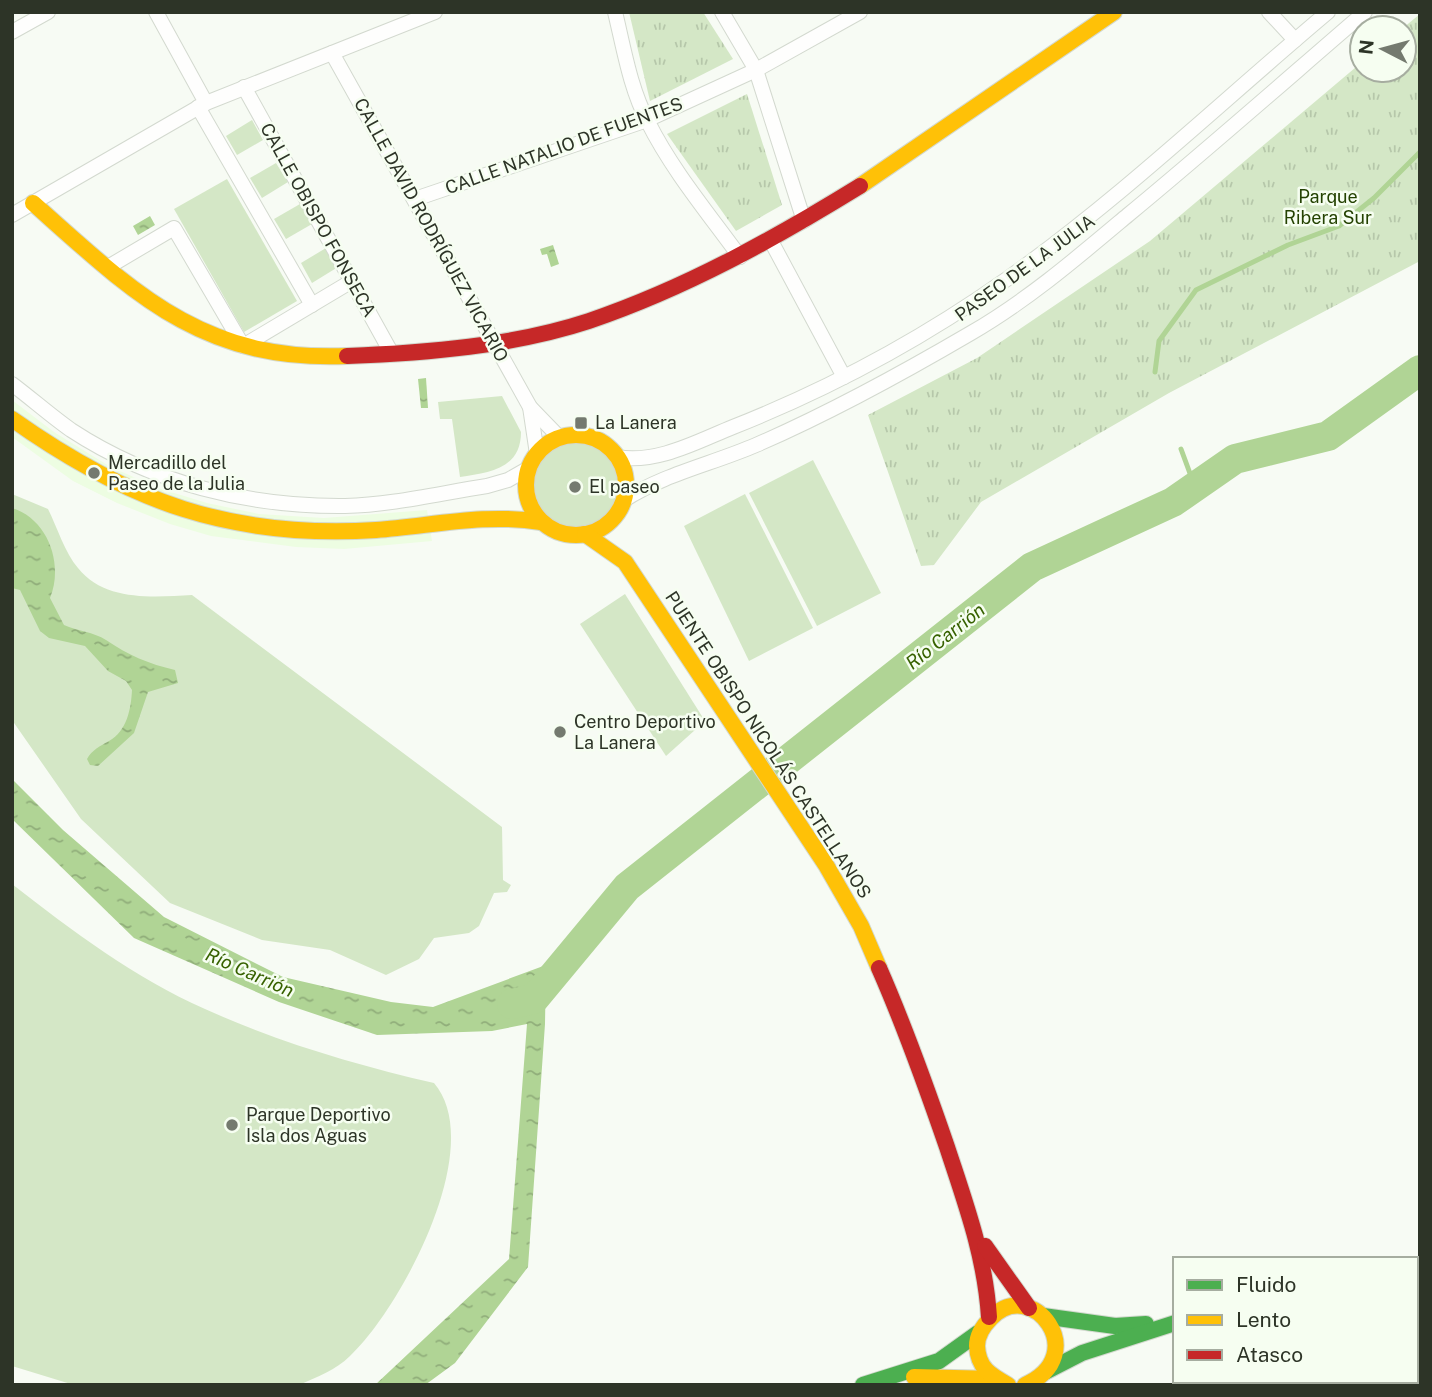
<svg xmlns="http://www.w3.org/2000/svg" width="1432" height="1397" viewBox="0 0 1432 1397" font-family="'Public Sans',sans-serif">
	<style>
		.built { fill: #edfde2 }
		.grass { fill: #d4e7c6 }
		.park { fill: url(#park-tufts) }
		.water { fill: url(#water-ripples) }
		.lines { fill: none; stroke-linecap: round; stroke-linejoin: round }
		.stream { stroke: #b0d495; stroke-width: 5 }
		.river { stroke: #b0d495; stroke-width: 30 }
		.street-casing { stroke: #d3d9cf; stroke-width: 16 }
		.fast-casing { stroke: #d3d9cf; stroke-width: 18 }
		.slow-casing { stroke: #d3d9cf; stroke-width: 18 }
		.jam-casing { stroke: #d3d9cf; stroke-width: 18 }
		.street { stroke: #fefefd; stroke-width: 14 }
		.fast { stroke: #4caf50; stroke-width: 16 }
		.slow { stroke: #ffc107; stroke-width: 16 }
		.jam { stroke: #c62828; stroke-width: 16 }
		.poi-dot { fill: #747a6f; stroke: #f6fef1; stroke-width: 2.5 }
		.labels { text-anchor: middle; stroke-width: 5; stroke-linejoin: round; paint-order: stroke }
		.street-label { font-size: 18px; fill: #2d3427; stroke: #f6fef1 }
		.park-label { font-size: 18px; fill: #244202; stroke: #f6fef1 }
		.poi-label { font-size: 18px; fill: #2d3427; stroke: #f6fef1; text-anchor: start }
		.water-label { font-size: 19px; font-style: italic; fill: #376200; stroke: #f6fef1 }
	</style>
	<defs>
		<pattern id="park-tufts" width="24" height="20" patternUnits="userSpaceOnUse" patternTransform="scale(1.75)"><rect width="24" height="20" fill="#d4e7c6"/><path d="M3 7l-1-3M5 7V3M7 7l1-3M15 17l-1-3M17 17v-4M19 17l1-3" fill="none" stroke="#b6c7aa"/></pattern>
		<pattern id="water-ripples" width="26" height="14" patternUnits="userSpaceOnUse" patternTransform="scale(1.75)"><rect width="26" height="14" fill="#b0d495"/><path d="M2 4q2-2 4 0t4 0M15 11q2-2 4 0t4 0" fill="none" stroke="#90ad7a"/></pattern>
	</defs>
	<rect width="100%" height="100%" fill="#f7fbf4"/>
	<polygon class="built" points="12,400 54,432 109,466 158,488 207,503 259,514 324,518 427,510 432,541 344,549 296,547 211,536 170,524 117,503 73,481 12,437"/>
	<g class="grass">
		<polygon points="252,120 263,140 237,155 226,136"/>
		<polygon points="276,163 288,182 262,198 250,178"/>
		<polygon points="227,179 297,301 244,332 174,209"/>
		<polygon points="300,204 312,224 286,239 274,219"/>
		<polygon points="326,248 338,267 312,283 301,263"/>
		<path d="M502,396L521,432C521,469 489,473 460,477L452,419H440L438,402Z"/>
		<circle cx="576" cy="485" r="50"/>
		<polygon points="813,460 881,593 817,626 749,493"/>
		<path d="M12,494L48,509C57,527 65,553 78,568C105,602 154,597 192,595L502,827L503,880L511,885L507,892L494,893L479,926L469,933L434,938L419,959L386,975L330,950L262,940L170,903L81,819L12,720Z"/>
		<polygon points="745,494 813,628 749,661 684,526"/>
		<polygon points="625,594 705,721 666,756 580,624"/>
		<path d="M12,884C72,931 135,978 205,1009C278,1042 356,1065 434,1083C488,1146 401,1308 350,1356C336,1370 317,1377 299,1385H74L12,1366Z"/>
	</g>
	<g class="park">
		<polygon points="629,12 703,12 733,59 650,101"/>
		<polygon points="1420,14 1420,261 1169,393 981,502 934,565 921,566 868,415 977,358 1150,241 1362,62 1362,70 1404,70 1403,28"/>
		<polygon points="747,94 782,205 736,231 667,134"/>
	</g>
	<g class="water">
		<polygon points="150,216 155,225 138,235 133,226"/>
		<polygon points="553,245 559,264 551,267 547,254 542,255 540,249"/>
		<polygon points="426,378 428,408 421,408 418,379"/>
		<path d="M12,508C48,519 64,564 50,598L64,625C77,631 94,632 106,640C128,655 149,664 175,670L178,683L148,692L134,733L98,766L90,765L87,759C92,750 100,746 109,741C127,731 131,709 132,690L126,681L108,671L85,646L49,638L40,631L20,590L12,588Z"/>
		<polygon points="12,779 63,830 164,917 283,977 391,1002 433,1007 546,965 545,1024 528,1267 455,1363 425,1385 375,1385 509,1259 527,1024 492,1031 377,1035 279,1002 134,938 12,819"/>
	</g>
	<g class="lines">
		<g class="stream">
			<polyline points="1155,372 1159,341 1196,290 1288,245 1339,226 1374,198 1420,152"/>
			<polyline points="1181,449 1195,487"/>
		</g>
		<polyline class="river" points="512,1004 534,999 627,887 1032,567 1173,502 1235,459 1328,436 1420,370"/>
		<g class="street-casing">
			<g id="street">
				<polyline points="156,12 206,103"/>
				<path d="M615,12C624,49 630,88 648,122C672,170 708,213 740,257"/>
				<polyline points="722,12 756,70 804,221"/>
				<polyline points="1269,12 1295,40"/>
				<polyline points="12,32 48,12"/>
				<polyline points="332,53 530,407 560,438"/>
				<polyline points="244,87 392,354"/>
				<polyline points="198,107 312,305"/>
				<polyline points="415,199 647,120 756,70 860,12"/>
				<polyline points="12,215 206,103 435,12"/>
				<polyline points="771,241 844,377"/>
				<polyline points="108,267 174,228 243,346 352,281"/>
				<path d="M12,384C32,399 51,416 71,430C152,483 248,507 345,506C392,505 441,493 487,486L508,480L529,468"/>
				<polyline points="530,407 537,454"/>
				<path d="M617,457C657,464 696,442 733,427C829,389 922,339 1007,279C1120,199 1221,102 1328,12"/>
				<path d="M624,500C664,474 712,464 756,445C830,413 901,374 971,333C1028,300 1078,257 1128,215C1208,149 1286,80 1365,12"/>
			</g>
		</g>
		<g class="fast-casing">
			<g id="fast">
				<polyline points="1043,1316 1115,1326 1146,1324"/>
				<polyline points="1047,1371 1082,1353 1175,1323"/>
				<polyline points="863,1385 939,1361 978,1333"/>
			</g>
		</g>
		<g class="slow-casing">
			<g id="slow">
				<polyline points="860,186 1114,12"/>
				<path d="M33,203C134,293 202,362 347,356"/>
				<path d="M12,419C129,502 231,539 376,530C432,526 484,513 541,522"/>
				<circle cx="576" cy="485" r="50"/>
				<polyline points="585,534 625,562 826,865 861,926 879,968"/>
				<polyline points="914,1377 994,1379"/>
				<path d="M1008,1385C990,1375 978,1368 977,1346C977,1335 984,1325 991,1318C1032,1275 1093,1355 1025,1385"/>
			</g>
		</g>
		<g class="jam-casing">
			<g id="jam">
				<path d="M347,356C426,353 513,346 589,321C686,288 774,239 860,186"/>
				<path d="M879,968C905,1027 926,1086 947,1147C966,1205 985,1256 989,1317"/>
				<polyline points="985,1246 1029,1308"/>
				<polyline points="1416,1269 1420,1268"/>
			</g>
		</g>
		<use href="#street" class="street"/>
		<use href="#fast" class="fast"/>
		<use href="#slow" class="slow"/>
		<use href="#jam" class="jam"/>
	</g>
	<g class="poi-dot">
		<rect x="574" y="416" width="14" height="14" rx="3.5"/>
		<circle cx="94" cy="473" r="7"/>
		<circle cx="575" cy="487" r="7"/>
		<circle cx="560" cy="732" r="7"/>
		<circle cx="232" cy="1125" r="7"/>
	</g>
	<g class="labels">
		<g class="street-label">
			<text transform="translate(564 146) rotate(-20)" y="6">CALLE NATALIO DE FUENTES</text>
			<text transform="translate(318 220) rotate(61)" y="6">CALLE OBISPO FONSECA</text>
			<text transform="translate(431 230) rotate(61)" y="6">CALLE DAVID RODRÍGUEZ VICARIO</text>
			<text transform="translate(1025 268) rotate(-36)" y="6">PASEO DE LA JULIA</text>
			<text transform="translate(768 745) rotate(57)" y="6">PUENTE OBISPO NICOLÁS CASTELLANOS</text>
		</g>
		<g class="park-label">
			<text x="1328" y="203">Parque<tspan x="1328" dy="21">Ribera Sur</tspan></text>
		</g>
		<g class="poi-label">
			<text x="595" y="429">La Lanera</text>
			<text x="108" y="469">Mercadillo del<tspan x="108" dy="21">Paseo de la Julia</tspan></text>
			<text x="589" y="493">El paseo</text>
			<text x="574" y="728">Centro Deportivo<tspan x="574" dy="21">La Lanera</tspan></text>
			<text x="246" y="1121">Parque Deportivo<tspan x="246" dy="21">Isla dos Aguas</tspan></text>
		</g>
		<g class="water-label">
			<text transform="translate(945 636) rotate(-38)" y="7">Río Carrión</text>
			<text transform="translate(250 972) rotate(24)" y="7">Río Carrión</text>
		</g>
	</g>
	<rect width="1432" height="1397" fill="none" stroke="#2d3427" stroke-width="28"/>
	<rect x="1173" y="1257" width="245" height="126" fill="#f6fef1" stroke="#a6ada0" stroke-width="2"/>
	<rect x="1187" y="1280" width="35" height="10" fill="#4caf50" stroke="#a6ada0" stroke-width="2"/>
	<text x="1236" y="1292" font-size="21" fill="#2d3427">Fluido</text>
	<rect x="1187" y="1315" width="35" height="10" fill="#ffc107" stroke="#a6ada0" stroke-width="2"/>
	<text x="1236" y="1327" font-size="21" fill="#2d3427">Lento</text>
	<rect x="1187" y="1350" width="35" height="10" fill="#c62828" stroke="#a6ada0" stroke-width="2"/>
	<text x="1236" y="1362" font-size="21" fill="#2d3427">Atasco</text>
	<g transform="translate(1383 49) rotate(276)"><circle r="33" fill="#f6fef1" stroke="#a6ada0" stroke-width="2"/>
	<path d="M0-5L12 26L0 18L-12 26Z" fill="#747a6f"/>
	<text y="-10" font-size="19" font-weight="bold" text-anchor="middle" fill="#2d3427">N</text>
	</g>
</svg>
